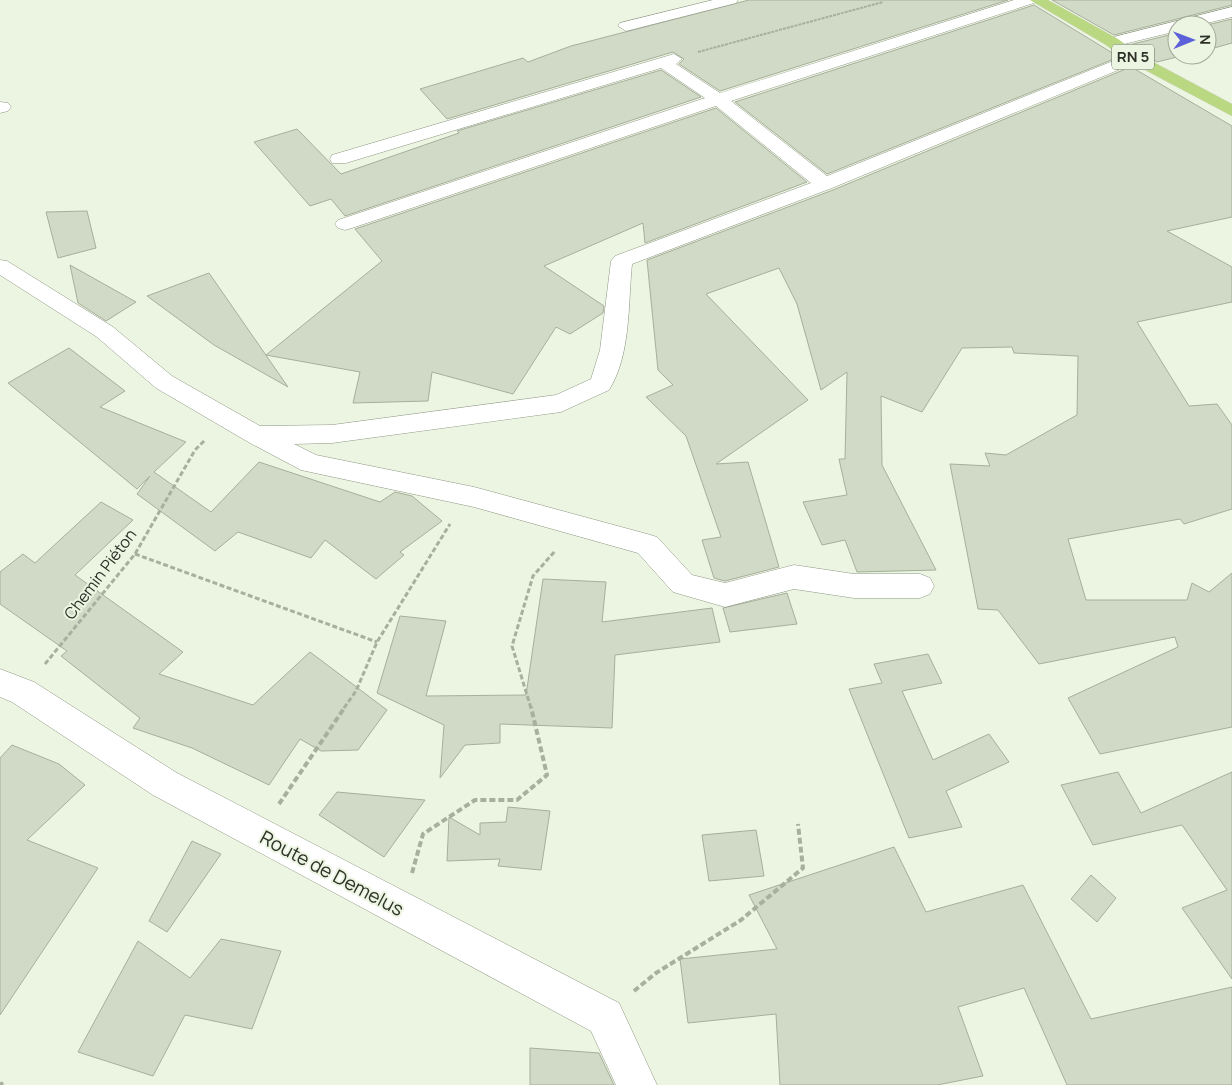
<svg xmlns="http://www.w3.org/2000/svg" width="1232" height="1085" viewBox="0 0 1232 1085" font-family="Manrope,sans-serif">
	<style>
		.building { fill: #d1dac6; stroke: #a6af9b }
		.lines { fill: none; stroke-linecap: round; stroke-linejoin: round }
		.minor-casing { stroke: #8e9784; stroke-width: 1 }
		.major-casing { stroke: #dededd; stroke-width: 1 }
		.path-far2 { stroke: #a8af9f; stroke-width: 2; stroke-dasharray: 3 1; stroke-linecap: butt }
		.path-far1 { stroke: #a8af9f; stroke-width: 3; stroke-dasharray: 5 2.5; stroke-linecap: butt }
		.path { stroke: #a8af9f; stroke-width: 4; stroke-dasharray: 6 3; stroke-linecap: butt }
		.minor { fill: #fff; fill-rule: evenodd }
		.major { fill: #bad782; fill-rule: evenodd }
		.labels { text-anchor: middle; stroke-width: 4; stroke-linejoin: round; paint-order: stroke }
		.shield { fill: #ecf5e1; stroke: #676c60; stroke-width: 1 }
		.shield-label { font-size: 15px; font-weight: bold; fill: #2e3129 }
		.street-label { font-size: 16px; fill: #2e3129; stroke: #ecf5e1 }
		.near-street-label { font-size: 19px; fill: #2e3129; stroke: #ecf5e1 }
	</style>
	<rect width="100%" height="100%" fill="#ecf5e1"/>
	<g class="building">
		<polygon points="749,0 1008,0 720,91 679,64 684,59 673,52 447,119 420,89 523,58 528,62 571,46"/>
		<polygon points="1052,0 1232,0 1232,5 1114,35"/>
		<polygon points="1034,5 1119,57 827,174 735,102"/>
		<polygon points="1232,19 1232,43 1207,50 1207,25"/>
		<polygon points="1177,33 1177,55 1185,55 1157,62 1129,45"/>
		<polygon points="1133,66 1135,67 1133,68 1232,126 1232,217 1167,231 1232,267 1232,302 1137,322 1189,406 1217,404 1232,425 1232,509 1184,524 1180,519 1068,539 1086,600 1187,600 1192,583 1209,592 1232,573 1232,727 1100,754 1068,698 1178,647 1175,637 1039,664 998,610 978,609 950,464 990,466 985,453 1006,455 1077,415 1078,356 1014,353 1012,347 962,348 922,412 881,396 882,465 936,570 857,572 845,540 822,545 803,502 847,495 839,459 845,459 847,372 821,390 797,304 779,268 706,294 808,400 716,464 748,462 779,567 725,581 714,578 702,540 721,537 686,436 646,397 673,385 658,370 647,260 833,190"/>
		<polygon points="661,70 701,97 345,216 331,199 310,206 254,142 297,129 341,174 459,133 457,131"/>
		<polygon points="716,108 807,182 645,243 643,223 544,266 604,306 603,313 570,334 556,327 513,394 432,372 428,401 353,403 360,372 266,355 382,261 355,229"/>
		<polygon points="87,211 96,248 58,258 46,212"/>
		<polygon points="70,265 136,302 106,321 78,303"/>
		<polygon points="209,273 288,387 214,345 147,296"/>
		<polygon points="69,348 125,391 100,407 186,442 154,472 211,512 259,462 380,502 395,492 412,496 442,521 400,552 404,555 376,579 325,540 311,558 238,532 215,551 137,494 150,476 137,489 8,383"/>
		<polygon points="101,502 133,520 75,575 183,652 159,674 253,705 310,652 387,710 358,750 321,751 300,739 269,785 192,748 133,728 140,718 61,656 67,651 0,604 0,572 23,554 35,563"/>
		<polygon points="543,579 606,582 602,622 712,608 720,642 615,655 612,728 500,724 500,743 465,745 440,778 444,725 377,693 400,616 446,621 426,696 526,695"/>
		<polygon points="787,593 797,624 730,632 723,608"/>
		<polygon points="928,654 942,683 902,691 933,760 989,734 1009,762 946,791 962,827 909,838 849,689 882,683 874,664"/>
		<polygon points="12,745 59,764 85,785 27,840 98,868 0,1015 0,758"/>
		<polygon points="1118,772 1141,813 1232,772 1232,979 1182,908 1227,890 1182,825 1093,845 1061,785"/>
		<polygon points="337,792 425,800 384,857 319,815"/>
		<polygon points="508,807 550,811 541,870 498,866 500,859 447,861 449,817 480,835 480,823 506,822"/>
		<polygon points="756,830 764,876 709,881 702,835"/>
		<polygon points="192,841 221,854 167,932 149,921"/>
		<polygon points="894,847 926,912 1023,885 1091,1019 1232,987 1232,1085 1067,1085 1024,988 958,1007 983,1076 937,1085 780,1085 776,1014 688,1023 680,959 777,949 749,895"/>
		<polygon points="1091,875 1116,898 1097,922 1071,899"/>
		<polygon points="221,939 281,951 252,1029 185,1015 153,1076 78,1052 138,941 190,978"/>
		<polygon points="530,1048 599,1053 614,1085 530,1085"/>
	</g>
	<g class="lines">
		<g class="minor-casing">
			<g id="minor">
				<polygon points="713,0 738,0 736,3 626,31 618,26 620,23"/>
				<path d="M1014,0H1036L1034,3L731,101L827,176L1128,55L1134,53L1142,58L1140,61L832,188L632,264C628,304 631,355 609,390L561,412L332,443L294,444L316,455L474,487L647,534L657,537L692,575L725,583L794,565L854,574H920L930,578L934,586L930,594L920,598H854L794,589L725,607L673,592L638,553L474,507L301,470L250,443L156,388L97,337L0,275V260L7,261L113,327L172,376L260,426L332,425L556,395L591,379L600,350L611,261L615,256L811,183L716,106L352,228L345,230L338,228L335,224L338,220L705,98L661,68L346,163H332L330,159L332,155L674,54L682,59L676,64L720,93Z"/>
				<polygon points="1232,7 1232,17 1199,25 1177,25 1177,31 1112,47 1104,42 1106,39"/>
				<polygon points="0,102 8,103 11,107 8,111 0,113"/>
				<polygon points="0,669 34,682 177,773 619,1003 657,1085 616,1085 591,1031 153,795 12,702 0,697"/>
			</g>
		</g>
		<g class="major-casing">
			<polygon id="major" points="1030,0 1048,0 1118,39 1140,55 1232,104 1232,116 1128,61 1106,45"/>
		</g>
		<polyline class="path-far2" points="698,52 883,2"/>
		<g class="path-far1">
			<polyline points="135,554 377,642"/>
			<polyline points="45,664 135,554 195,450 205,440"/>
			<polyline points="344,708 356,691 377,642 450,524"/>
			<polyline points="531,708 512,646 533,576 555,551"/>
		</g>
		<g class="path">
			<polyline points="279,804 345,707"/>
			<polyline points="412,873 423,834 475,800 517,800 547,775 531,707"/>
			<polyline points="634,991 656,973 741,920 803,868 798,824"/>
			<polyline points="0,1083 3,1085"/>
		</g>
		<use href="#minor" class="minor"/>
		<use href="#major" class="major"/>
	</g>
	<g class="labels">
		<rect class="shield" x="1112" y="44.5" width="42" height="25" rx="4"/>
		<g class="shield-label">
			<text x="1133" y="62">RN 5</text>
		</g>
		<g class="street-label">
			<text transform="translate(100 574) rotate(-53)" y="6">Chemin Piéton</text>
		</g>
		<g class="near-street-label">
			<text transform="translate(332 873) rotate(28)" y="7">Route de Demelus</text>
		</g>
	</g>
	<g transform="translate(1192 40) rotate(89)"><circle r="24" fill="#ecf5e1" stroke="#a0a797"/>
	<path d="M0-4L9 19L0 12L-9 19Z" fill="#5d61d9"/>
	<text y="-8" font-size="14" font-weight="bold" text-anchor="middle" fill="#2e3129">N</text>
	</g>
</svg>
